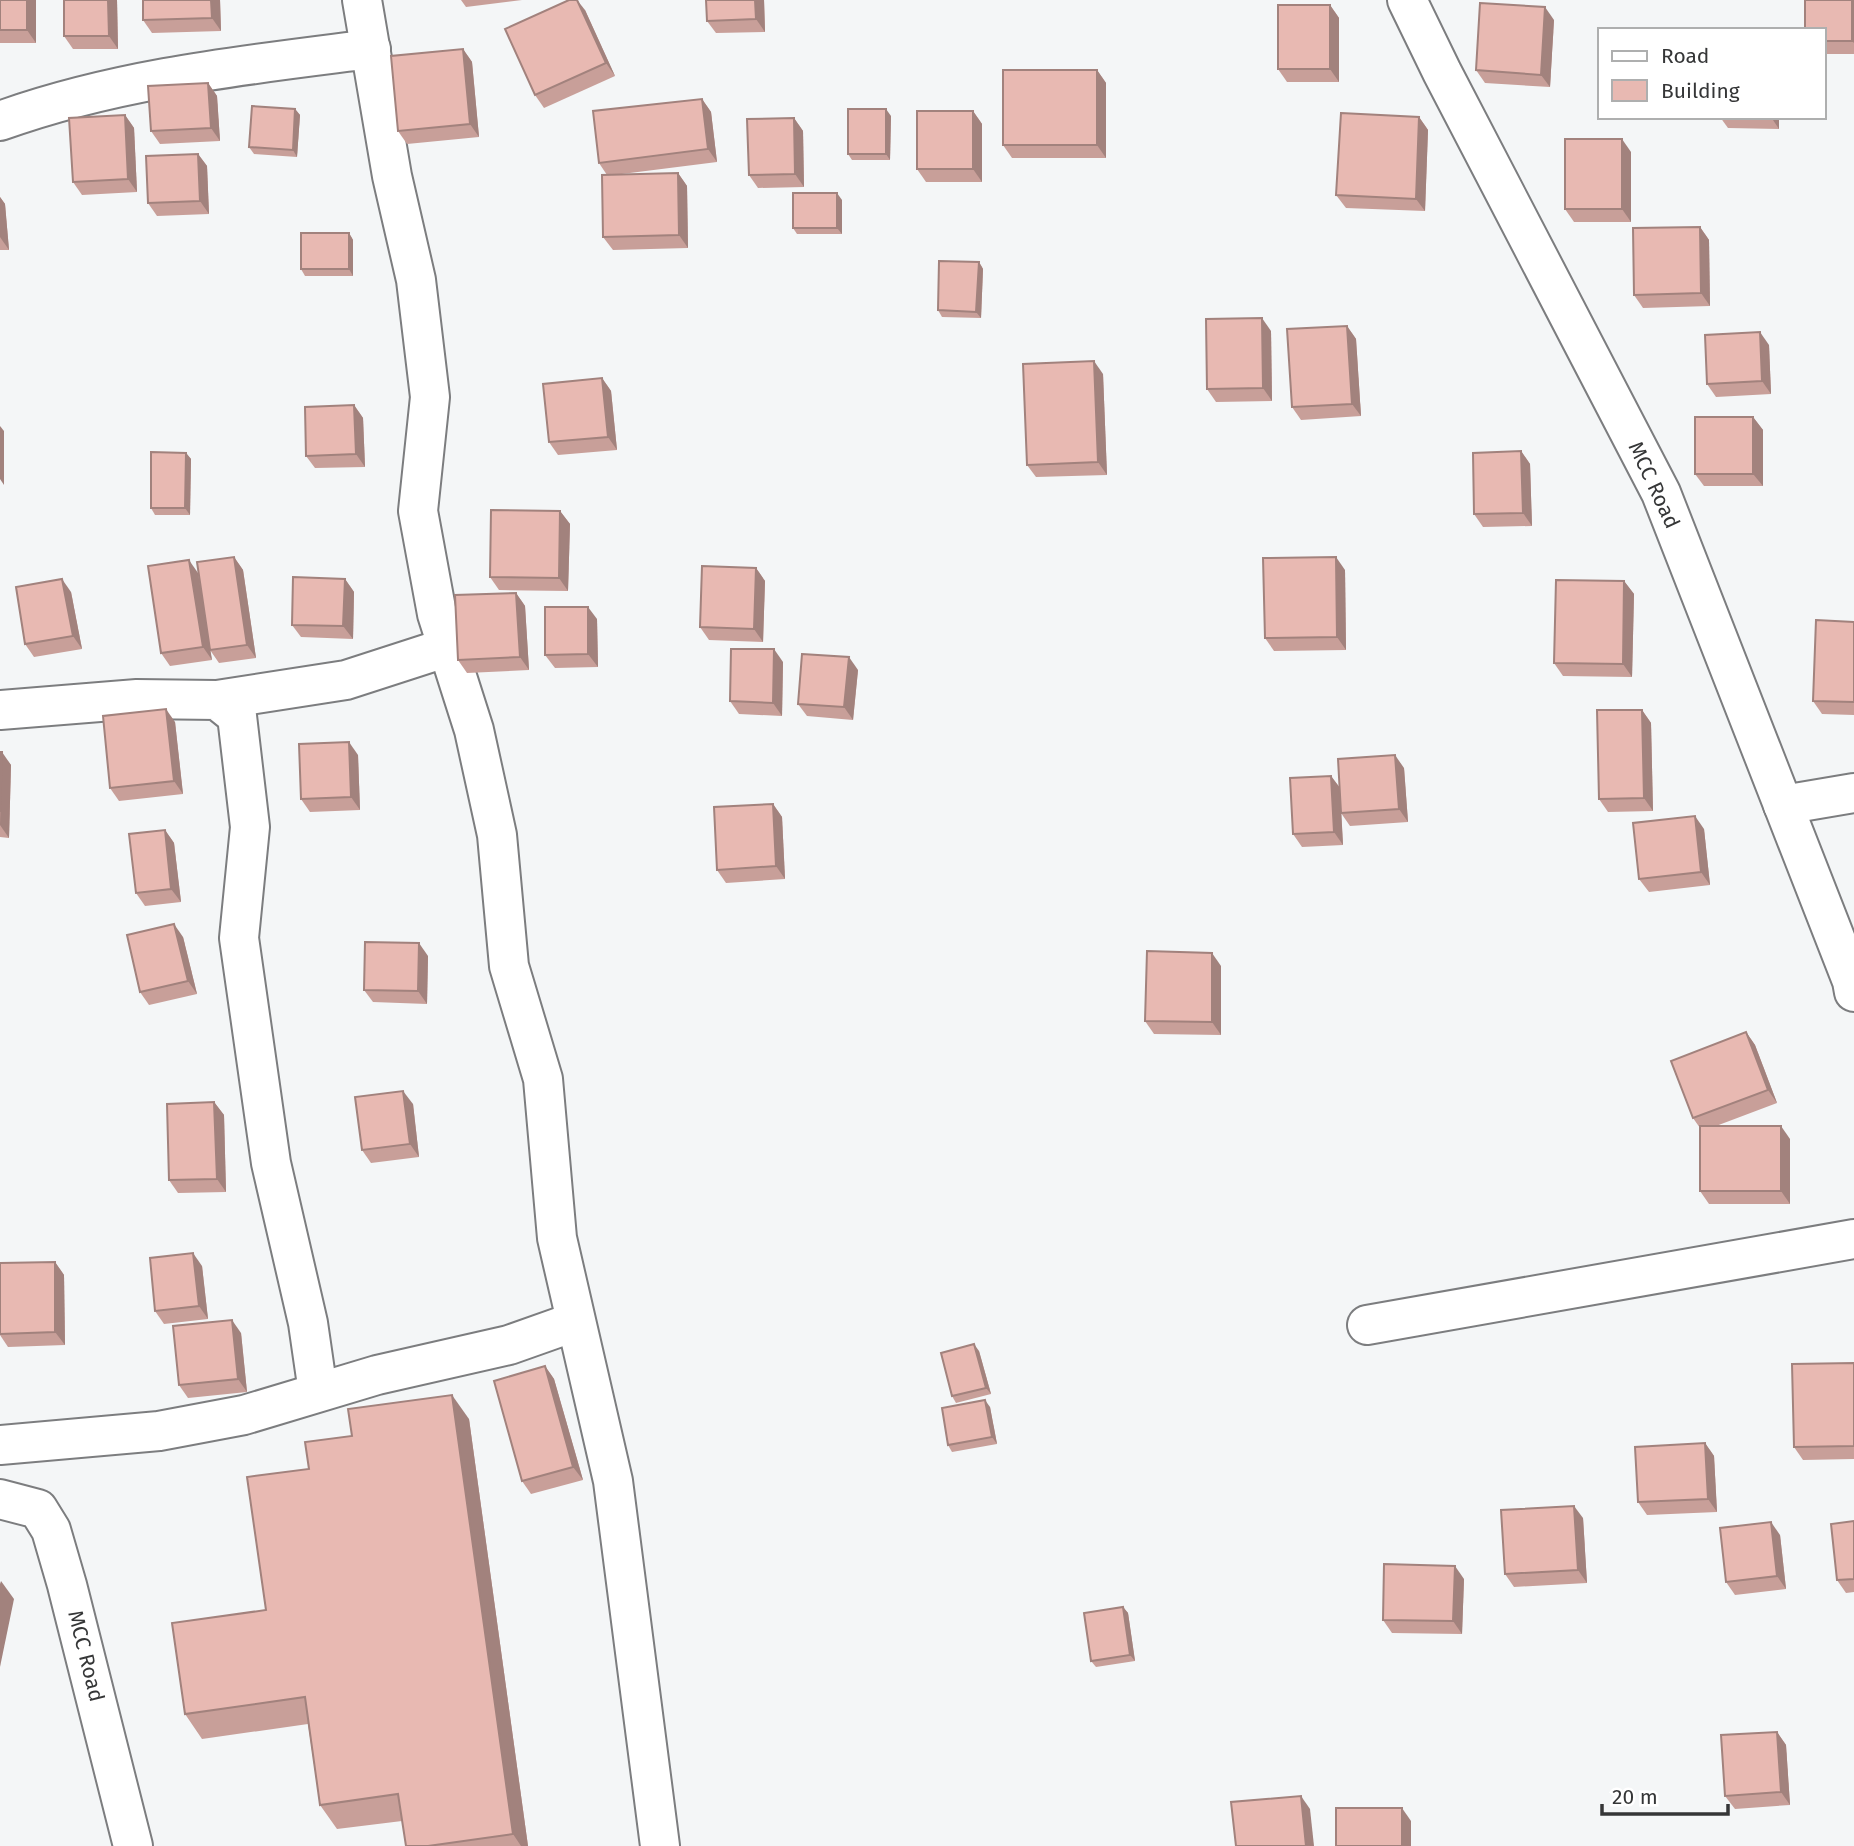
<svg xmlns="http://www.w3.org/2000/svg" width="1854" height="1846" viewBox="0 0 1854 1846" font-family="'Fira Sans',sans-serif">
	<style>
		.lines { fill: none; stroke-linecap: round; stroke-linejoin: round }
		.minor-casing { stroke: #7c7d7f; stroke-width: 42 }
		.minor { stroke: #fff; stroke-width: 38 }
		.wall { fill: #c89f99 }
		.shaded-wall { fill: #a2827d }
		.building { fill: #e8b9b2; stroke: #a2827d; stroke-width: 2 }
		.labels { text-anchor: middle; stroke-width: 5; stroke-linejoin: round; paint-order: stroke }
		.street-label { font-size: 21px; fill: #353637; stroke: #fff }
	</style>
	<rect width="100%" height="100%" fill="#f4f6f7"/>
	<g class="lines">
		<g class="minor-casing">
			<g id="minor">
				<polyline points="362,0 392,176 416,280 430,397 418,511 437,614 474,730 497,835 509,966 543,1079 557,1238 613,1481 660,1846"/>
				<polyline points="1407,0 1442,72 1661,493 1852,981 1854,992"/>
				<path d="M0,121C119,78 246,65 371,49"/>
				<polyline points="217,700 346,680 448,647"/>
				<polyline points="0,710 137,699 217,700 237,716 250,827 239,938 271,1163 308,1323 318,1392"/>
				<polyline points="1783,805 1854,793"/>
				<polyline points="1367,1325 1854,1239"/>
				<polyline points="0,1445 159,1431 244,1415 377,1375 509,1345 574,1322"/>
				<polyline points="0,1499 38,1509 51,1530 67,1585 133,1846"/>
			</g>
		</g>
		<use href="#minor" class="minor"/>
	</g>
	<g class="wall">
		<rect x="0" y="0" width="36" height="43"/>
		<polygon points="117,0 118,49 73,49 64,36"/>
		<polygon points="143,0 220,0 221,31 152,33 143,20"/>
		<polygon points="461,0 522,0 466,7"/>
		<polygon points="706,0 764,0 765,32 716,33 707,21"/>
		<polygon points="1854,0 1854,54 1824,54 1824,30"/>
		<polygon points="1330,5 1339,18 1339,82 1287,82 1278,69"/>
		<polygon points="585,10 615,76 544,108 535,95"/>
		<polygon points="1554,20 1550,87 1485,83 1476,70"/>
		<polygon points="463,49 472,62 479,137 407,144 398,131"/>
		<polygon points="1097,70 1106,83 1106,158 1012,158 1003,145"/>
		<polygon points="208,83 217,96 220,141 160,144 151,131"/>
		<polygon points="702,99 711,112 717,162 614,175 678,173 687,186 688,248 613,250 603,237 607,175 599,163"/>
		<polygon points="295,109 300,115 297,157 254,154 249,147"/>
		<polygon points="973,111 982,124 982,182 926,182 917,169"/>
		<polygon points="125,115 134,128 137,192 82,195 73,182"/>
		<polygon points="891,116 890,160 852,160 848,154"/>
		<polygon points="1419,117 1428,130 1425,211 1346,208 1336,195"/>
		<polygon points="1720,117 1779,117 1779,129 1728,128"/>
		<polygon points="794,118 803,131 804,187 758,188 749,175"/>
		<polygon points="1631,152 1631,222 1574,222 1565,209"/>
		<polygon points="198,154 207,166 209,214 157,216 148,203"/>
		<polygon points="0,197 5,204 9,250 0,250"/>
		<polygon points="842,200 842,234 797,234 793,228"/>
		<polygon points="1700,227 1709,240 1710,306 1643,308 1634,295"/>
		<polygon points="349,233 353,240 353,276 305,276 301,269"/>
		<polygon points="979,262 983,269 981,318 942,317 938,310"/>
		<polygon points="1347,326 1356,339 1361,416 1301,420 1292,407"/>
		<polygon points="1271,331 1272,401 1216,402 1207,389"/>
		<polygon points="1769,345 1771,394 1716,397 1707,384"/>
		<polygon points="1103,374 1107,475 1036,477 1027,465"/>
		<polygon points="602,378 611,391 617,450 558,455 549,442"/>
		<polygon points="354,405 363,418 365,467 315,468 306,456"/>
		<polygon points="1753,417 1763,430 1763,486 1704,486 1695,474"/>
		<polygon points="1521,451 1530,464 1532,526 1483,527 1474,514"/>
		<polygon points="186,453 191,459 190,515 155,515 151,508"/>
		<polygon points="560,511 570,524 568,591 499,590 490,577"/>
		<polygon points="234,557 243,570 256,658 219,663 210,650 212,660 170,666 161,653 198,573 210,648"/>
		<polygon points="756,568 765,581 763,642 709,640 700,627"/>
		<polygon points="1345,570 1346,650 1274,651 1265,638"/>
		<polygon points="345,579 354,592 353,639 301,637 292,625"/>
		<polygon points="1624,581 1634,594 1632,677 1563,676 1554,663"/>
		<polygon points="71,592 82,649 34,657 25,644"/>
		<polygon points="516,593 525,606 529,670 467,673 458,660"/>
		<polygon points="597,619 598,667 555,668 545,655"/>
		<polygon points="1854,622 1854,715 1822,714 1813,701"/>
		<polygon points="783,662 782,716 739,714 730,701"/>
		<polygon points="858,670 853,720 807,716 798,704"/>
		<polygon points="1642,710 1651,723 1653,811 1608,812 1599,799"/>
		<polygon points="175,722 183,794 119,801 110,788"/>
		<polygon points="0,752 11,765 9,838 0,837"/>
		<polygon points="358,755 360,810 310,812 301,799"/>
		<polygon points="1404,768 1408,822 1350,826 1341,813 1341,811 1343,845 1302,847 1293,834 1331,776 1340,788"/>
		<polygon points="773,804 782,817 785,879 726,883 717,870"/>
		<polygon points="1704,829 1710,885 1649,892 1639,879"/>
		<polygon points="165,830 174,843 181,902 145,906 136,893"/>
		<polygon points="183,937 197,994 149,1005 140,992"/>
		<polygon points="428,956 427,1004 373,1002 364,990"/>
		<polygon points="1221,966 1221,1035 1154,1034 1145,1021"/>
		<polygon points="1746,1032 1755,1045 1777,1103 1716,1126 1790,1139 1790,1204 1709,1204 1700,1191 1700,1128 1693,1118"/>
		<polygon points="214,1102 224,1115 226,1192 178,1193 169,1180"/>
		<polygon points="413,1104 419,1157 371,1163 362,1150"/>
		<polygon points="55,1262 64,1275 65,1345 8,1347 0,1335 0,1263"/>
		<polygon points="202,1266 208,1319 164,1324 155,1311"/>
		<polygon points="241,1333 247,1392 188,1398 179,1385"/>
		<polygon points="979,1351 991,1394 956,1403 952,1396"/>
		<polygon points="1854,1363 1854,1459 1803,1460 1794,1447"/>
		<polygon points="545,1366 554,1379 583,1480 531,1494 522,1481"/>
		<polygon points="990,1407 997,1444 952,1452 948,1445"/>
		<polygon points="469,1419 528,1846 406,1846 402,1821 337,1829 320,1805 308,1724 202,1739 185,1714 266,1610 309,1469"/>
		<polygon points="1705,1443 1714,1456 1717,1512 1647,1515 1638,1502"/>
		<polygon points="1583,1518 1587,1583 1514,1587 1505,1574"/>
		<polygon points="1854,1521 1854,1592 1846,1593 1837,1580"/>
		<polygon points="1780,1535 1786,1589 1735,1595 1726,1582"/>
		<polygon points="1464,1579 1462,1634 1392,1633 1383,1620"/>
		<polygon points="1123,1607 1128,1613 1135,1661 1096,1667 1091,1661"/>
		<polygon points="1777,1732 1786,1745 1790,1805 1735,1809 1725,1796"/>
	</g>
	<g class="shaded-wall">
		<polygon points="27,0 36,0 36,43 27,30"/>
		<polygon points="108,0 117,0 118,49 109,36"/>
		<polygon points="211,0 220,0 221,31 212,18"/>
		<polygon points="577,0 585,10 615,76 606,63"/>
		<polygon points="755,0 764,0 765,32 756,19"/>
		<polygon points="1852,0 1854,0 1854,43 1852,41"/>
		<polygon points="1330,5 1339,18 1339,82 1330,69"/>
		<polygon points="1545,7 1554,20 1550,87 1541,75"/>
		<polygon points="463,49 472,62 479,137 470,124"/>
		<polygon points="1097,70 1106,83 1106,158 1097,145"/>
		<polygon points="208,83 217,96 220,141 211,128"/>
		<polygon points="702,99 711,112 717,162 708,149"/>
		<polygon points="295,109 300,115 297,157 293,150"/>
		<polygon points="886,109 891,116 890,160 886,154"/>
		<polygon points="973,111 982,124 982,182 973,169"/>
		<polygon points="125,115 134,128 137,192 128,179"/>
		<polygon points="1419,117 1428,130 1425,211 1416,199"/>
		<polygon points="1771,117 1779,117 1779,129"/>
		<polygon points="794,118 803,131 804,187 795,174"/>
		<polygon points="1622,139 1631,152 1631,222 1622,209"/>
		<polygon points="198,154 207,166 209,214 200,201"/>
		<polygon points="678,173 687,186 688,248 679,235"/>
		<polygon points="837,193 842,200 842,234 837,228"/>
		<polygon points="0,197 5,204 9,250 0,237"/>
		<polygon points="1700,227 1709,240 1710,306 1701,293"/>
		<polygon points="349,233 353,240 353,276 349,269"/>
		<polygon points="979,262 983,269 981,318 976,312"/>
		<polygon points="1262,318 1271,331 1272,401 1263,388"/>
		<polygon points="1347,326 1356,339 1361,416 1352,404"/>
		<polygon points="1760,332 1769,345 1771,394 1762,381"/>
		<polygon points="1094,361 1103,374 1107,475 1098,462"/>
		<polygon points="602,378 611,391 617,450 608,437"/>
		<polygon points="354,405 363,418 365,467 356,454"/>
		<polygon points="1753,417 1763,430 1763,486 1753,474"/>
		<polygon points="0,426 4,431 4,485 0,479"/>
		<polygon points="1521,451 1530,464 1532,526 1523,513"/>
		<polygon points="186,453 191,459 190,515 185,508"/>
		<polygon points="560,511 570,524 568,591 559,578"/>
		<polygon points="234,557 243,570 256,658 247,645"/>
		<polygon points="1336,557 1345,570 1346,650 1337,637"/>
		<polygon points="189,560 198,573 212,660 203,647"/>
		<polygon points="756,568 765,581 763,642 754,629"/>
		<polygon points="62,579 71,592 82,649 73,636"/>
		<polygon points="345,579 354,592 353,639 343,626"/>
		<polygon points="1624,581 1634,594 1632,677 1623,664"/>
		<polygon points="516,593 525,606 529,670 520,657"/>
		<polygon points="588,607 597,619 598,667 588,654"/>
		<polygon points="774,649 783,662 782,716 773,703"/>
		<polygon points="849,657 858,670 853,720 844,707"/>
		<polygon points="166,709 175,722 183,794 174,781"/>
		<polygon points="1642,710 1651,723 1653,811 1644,798"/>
		<polygon points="349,742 358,755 360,810 351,797"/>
		<polygon points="2,752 11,765 9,838 0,825"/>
		<polygon points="1395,755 1404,768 1408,822 1399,809"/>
		<polygon points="1331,776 1340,788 1343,845 1334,832"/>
		<polygon points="773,804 782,817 785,879 776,866"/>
		<polygon points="1695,816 1704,829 1710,885 1701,872"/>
		<polygon points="165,830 174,843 181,902 171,889"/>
		<polygon points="174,924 183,937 197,994 188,981"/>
		<polygon points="419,943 428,956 427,1004 418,991"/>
		<polygon points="1212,953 1221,966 1221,1035 1212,1022"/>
		<polygon points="1746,1032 1755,1045 1777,1103 1768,1090"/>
		<polygon points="403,1091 413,1104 419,1157 410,1144"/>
		<polygon points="214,1102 224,1115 226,1192 217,1179"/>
		<polygon points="1781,1126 1790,1139 1790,1204 1781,1191"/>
		<polygon points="193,1253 202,1266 208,1319 199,1306"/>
		<polygon points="55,1262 64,1275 65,1345 55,1332"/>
		<polygon points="232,1320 241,1333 247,1392 238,1379"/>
		<polygon points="974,1344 979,1351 991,1394 986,1388"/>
		<polygon points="545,1366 554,1379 583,1480 573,1467"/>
		<polygon points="452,1395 469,1419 528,1846 521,1846 513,1834"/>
		<polygon points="985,1400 990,1407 997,1444 992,1437"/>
		<polygon points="1705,1443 1714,1456 1717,1512 1708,1499"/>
		<polygon points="1574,1506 1583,1518 1587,1583 1578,1570"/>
		<polygon points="1771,1522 1780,1535 1786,1589 1777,1576"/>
		<polygon points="1455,1566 1464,1579 1462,1634 1453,1621"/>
		<polygon points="1,1581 14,1599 0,1667 0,1584"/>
		<polygon points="1123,1607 1128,1613 1135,1661 1130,1655"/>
		<polygon points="1777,1732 1786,1745 1790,1805 1781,1792"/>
		<polygon points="1301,1796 1310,1809 1314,1846 1306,1846"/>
		<polygon points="1402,1808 1411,1821 1411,1846 1402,1846"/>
	</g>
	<g class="building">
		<rect x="0" y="0" width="27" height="30"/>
		<polygon points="64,0 108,0 109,36 64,36"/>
		<polygon points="143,0 211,0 212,18 143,20"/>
		<polygon points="569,0 577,0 606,63 535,95 505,29"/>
		<polygon points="706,0 755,0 756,19 707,21"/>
		<polygon points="1805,0 1852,0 1852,41 1824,41 1824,30 1805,30"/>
		<polygon points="1480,3 1545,7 1541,75 1476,70"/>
		<rect x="1278" y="5" width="52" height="64"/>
		<polygon points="463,49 470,124 398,131 391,56"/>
		<rect x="1003" y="70" width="94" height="75"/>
		<polygon points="208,83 211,128 151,131 148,86"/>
		<polygon points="702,99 708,149 599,163 593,111"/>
		<polygon points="252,106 295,109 293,150 249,147"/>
		<rect x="848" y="109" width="38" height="45"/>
		<rect x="917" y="111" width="56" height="58"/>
		<polygon points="1341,113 1419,117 1416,199 1336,195"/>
		<polygon points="125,115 128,179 73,182 69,118"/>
		<polygon points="794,118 795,174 749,175 747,119"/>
		<rect x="1565" y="139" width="57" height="70"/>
		<polygon points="198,154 200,201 148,203 146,156"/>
		<polygon points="678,173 679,235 603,237 602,175"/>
		<rect x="793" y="193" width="44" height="35"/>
		<polygon points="1700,227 1701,293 1634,295 1633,228"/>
		<rect x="301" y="233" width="48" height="36"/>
		<polygon points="939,261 979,262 976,312 938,310"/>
		<polygon points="1262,318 1263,388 1207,389 1206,319"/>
		<polygon points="1347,326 1352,404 1292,407 1287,329"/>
		<polygon points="1760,332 1762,381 1707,384 1705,335"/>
		<polygon points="1094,361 1098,462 1027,465 1023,364"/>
		<polygon points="602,378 608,437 549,442 543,384"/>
		<polygon points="354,405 356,454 306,456 305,407"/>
		<rect x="1695" y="417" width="58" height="57"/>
		<polygon points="1521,451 1523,513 1474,514 1473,453"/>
		<polygon points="151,452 186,453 185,508 151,508"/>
		<polygon points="491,510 560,511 559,578 490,577"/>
		<polygon points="234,557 247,645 210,650 197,562"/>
		<polygon points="1336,557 1337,637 1265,638 1263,558"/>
		<polygon points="189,560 203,647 161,653 148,566"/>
		<polygon points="702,566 756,568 754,629 700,627"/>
		<polygon points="293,577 345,579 343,626 292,625"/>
		<polygon points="62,579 73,636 25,644 16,587"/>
		<polygon points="1556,580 1624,581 1623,664 1554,663"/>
		<polygon points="516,593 520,657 458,660 455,595"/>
		<polygon points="545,607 588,607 588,654 545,655"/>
		<polygon points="1816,620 1854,622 1854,702 1813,701"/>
		<polygon points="731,649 774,649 773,703 730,701"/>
		<polygon points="802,654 849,657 844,707 798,704"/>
		<polygon points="166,709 174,781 110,788 103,716"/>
		<polygon points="1597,710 1642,710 1644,798 1599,799"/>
		<polygon points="349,742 351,797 301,799 299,744"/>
		<polygon points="0,752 2,752 0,812"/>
		<polygon points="1395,755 1399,809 1341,813 1338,759"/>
		<polygon points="1331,776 1334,832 1293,834 1290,778"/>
		<polygon points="773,804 776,866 717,870 714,807"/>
		<polygon points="1695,816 1701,872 1639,879 1633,823"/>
		<polygon points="165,830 171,889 136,893 129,834"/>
		<polygon points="174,924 188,981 140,992 127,935"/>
		<polygon points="365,942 419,943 418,991 364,990"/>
		<polygon points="1147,951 1212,953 1212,1022 1145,1021"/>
		<polygon points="1746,1032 1768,1090 1693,1118 1671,1061"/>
		<polygon points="403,1091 410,1144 362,1150 355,1097"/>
		<polygon points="214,1102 217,1179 169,1180 167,1104"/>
		<rect x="1700" y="1126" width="81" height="65"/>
		<polygon points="193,1253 199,1306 155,1311 150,1258"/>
		<polygon points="55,1262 55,1332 0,1334 0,1263"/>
		<polygon points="232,1320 238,1379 179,1385 173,1326"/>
		<polygon points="974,1344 986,1388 952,1396 941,1353"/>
		<polygon points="1854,1363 1854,1446 1794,1447 1792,1364"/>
		<polygon points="545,1366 573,1467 522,1481 494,1381"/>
		<polygon points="452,1395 513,1834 428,1846 406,1846 398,1794 320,1805 305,1697 185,1714 172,1623 266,1610 247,1477 309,1469 305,1442 352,1436 348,1409"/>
		<polygon points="985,1400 992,1437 948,1445 942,1408"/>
		<polygon points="1705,1443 1708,1499 1638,1502 1635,1447"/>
		<polygon points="1574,1506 1578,1570 1505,1574 1501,1510"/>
		<polygon points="1854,1521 1854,1579 1837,1580 1831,1524"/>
		<polygon points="1771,1522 1777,1576 1726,1582 1720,1528"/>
		<polygon points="1384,1564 1455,1566 1453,1621 1383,1620"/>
		<polygon points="1123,1607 1130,1655 1091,1661 1084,1613"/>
		<polygon points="1777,1732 1781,1792 1725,1796 1721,1735"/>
		<polygon points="1301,1796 1306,1846 1236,1846 1231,1802"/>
		<rect x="1336" y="1808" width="66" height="38"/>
	</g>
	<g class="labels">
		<g class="street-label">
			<text transform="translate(1654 485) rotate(65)" y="7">MCC Road</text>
			<text transform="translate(86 1656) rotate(76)" y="7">MCC Road</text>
		</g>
	</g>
	<rect x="1598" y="28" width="228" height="91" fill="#ffffff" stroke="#aeafaf" stroke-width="2"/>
	<rect x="1612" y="51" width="35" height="10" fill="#ffffff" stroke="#aeafaf" stroke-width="2"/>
	<text x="1661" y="63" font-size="21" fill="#353637">Road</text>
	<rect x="1612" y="80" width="35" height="21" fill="#e8b9b2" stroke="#aeafaf" stroke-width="2"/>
	<text x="1661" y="98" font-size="21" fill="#353637">Building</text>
	<path d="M1602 1804v10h126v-10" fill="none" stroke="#353637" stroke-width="3.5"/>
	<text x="1612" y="1804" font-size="21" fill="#353637" stroke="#ffffff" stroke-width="5" paint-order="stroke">20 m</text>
</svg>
